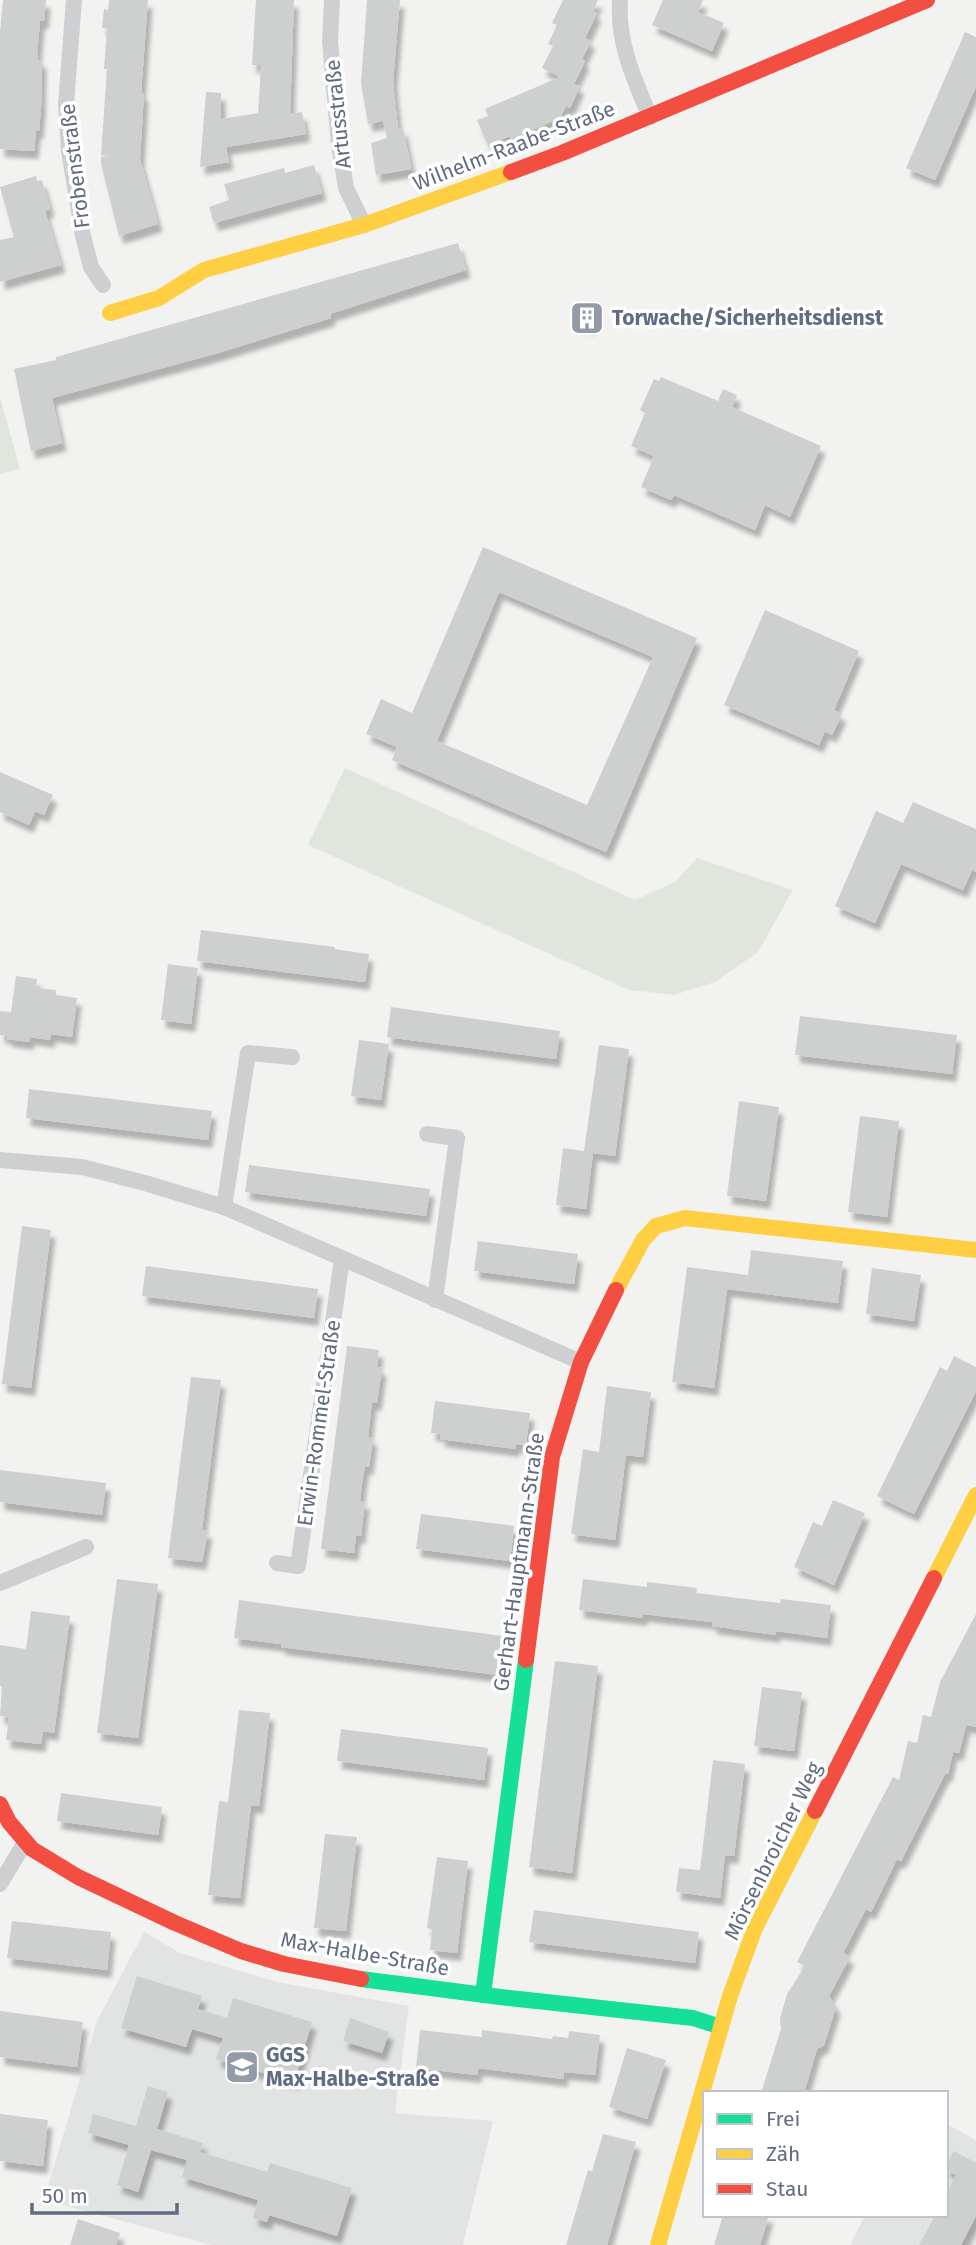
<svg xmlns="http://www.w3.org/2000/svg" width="976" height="2245" viewBox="0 0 976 2245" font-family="'Fira Sans',sans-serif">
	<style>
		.built { fill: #e2e3e3 }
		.green { fill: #e0e6de }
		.building { fill: #ced0d0; fill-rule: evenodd; filter: url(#shadow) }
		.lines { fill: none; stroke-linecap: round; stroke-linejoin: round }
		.street { stroke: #cecfd0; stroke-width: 16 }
		.fast { stroke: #16e098; stroke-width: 16 }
		.slow { stroke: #ffcf43; stroke-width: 16 }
		.jam { stroke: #f24e42; stroke-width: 16 }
		.labels { text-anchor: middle; stroke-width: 7; stroke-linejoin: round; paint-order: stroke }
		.street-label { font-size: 21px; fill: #616c82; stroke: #fff }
		.poi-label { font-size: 21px; font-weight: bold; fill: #616c82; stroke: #fff; text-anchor: start }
	</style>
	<defs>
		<filter id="shadow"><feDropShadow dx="4.5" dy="8" stdDeviation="2" flood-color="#0004"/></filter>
	</defs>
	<rect width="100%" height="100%" fill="#f2f3f0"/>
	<g class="built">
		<polygon points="144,1932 180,1953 277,1982 409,2006 395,2113 493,2121 463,2245 212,2245 44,2200 97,2021"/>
		<polygon points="946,2124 976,2140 976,2245 850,2245 865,2215 946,2215"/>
	</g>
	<g class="green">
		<polygon points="0,397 20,469 0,474"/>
		<polygon points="345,768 635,900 675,882 697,858 793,890 758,952 715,982 674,995 629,990 308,845"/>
	</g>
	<g class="building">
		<polygon points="3,0 46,0 44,21 40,21 37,54 38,60 42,60 41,108 39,131 36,131 34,151 0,149 0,32"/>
		<polygon points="109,0 148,0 141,93 144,93 140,160 158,224 119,236 101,164 101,157 109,155 101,155 107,69 104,69 107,28 102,28 104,9 108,10"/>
		<polygon points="256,0 294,0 290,114 302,112 306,134 226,147 229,162 200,167 206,92 221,93 221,119 258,113 261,65 252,65"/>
		<polygon points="367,0 400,0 393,81 398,129 403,128 411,167 411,169 376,175 371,143 387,138 383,121 368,124 361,83"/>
		<polygon points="563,0 598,0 593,11 597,13 585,38 591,41 582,59 585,61 574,84 580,86 570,108 566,106 560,118 511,139 510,136 488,145 477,120 488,116 485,109 560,77 542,68 553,46 548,44 557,25 552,23"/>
		<polygon points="663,0 703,0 698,12 724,23 712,51 652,25"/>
		<polygon points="965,32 976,37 976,86 935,180 906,168"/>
		<polygon points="314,165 322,193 214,223 209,207 229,200 224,184 284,168 285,173"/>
		<polygon points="36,176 37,181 42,180 50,209 45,211 61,265 0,282 0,240 14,237 0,187"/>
		<polygon points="458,243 466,270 330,314 331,318 218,353 52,398 62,443 31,451 14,369 56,360 56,357"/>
		<polygon points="583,305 596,311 589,327 575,321"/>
		<polygon points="661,377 718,401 723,389 737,395 732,407 821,446 790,517 765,505 755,530 674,495 671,500 641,487 654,456 631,446 645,413 640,410 654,379 659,381"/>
		<path d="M483,547L697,638L606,852L392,760L397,747L366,734L381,699L412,713ZM499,592L653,657L587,805L437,741Z"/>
		<polygon points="765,610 859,651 834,710 842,714 832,735 825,731 819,745 724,705"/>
		<polygon points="0,772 53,795 44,815 35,811 29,825 0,812"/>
		<polygon points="913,802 976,829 976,872 972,870 963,890 901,864 875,923 835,906 876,811 903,823"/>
		<polygon points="201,930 335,947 334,949 369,954 365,982 197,961"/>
		<polygon points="168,964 198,968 191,1024 161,1020"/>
		<polygon points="16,976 37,979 36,988 56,990 56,995 77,998 72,1037 51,1034 50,1040 30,1037 29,1042 7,1039 7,1036 0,1035 0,1011 11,1012"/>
		<polygon points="391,1007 560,1031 556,1059 387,1037"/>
		<polygon points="800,1016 957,1035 952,1074 795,1055"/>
		<polygon points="359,1040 389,1044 381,1100 351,1096"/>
		<polygon points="599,1045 629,1049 615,1156 593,1153 586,1209 556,1205 563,1148 584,1151"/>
		<polygon points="29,1089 212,1111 208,1140 26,1118"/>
		<polygon points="739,1101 779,1107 766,1201 727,1196"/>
		<polygon points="860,1116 899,1121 887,1217 848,1212"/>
		<polygon points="249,1165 430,1189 426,1216 245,1192"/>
		<polygon points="22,1226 51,1230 31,1388 2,1384"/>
		<polygon points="478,1241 578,1254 574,1284 474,1271"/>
		<polygon points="751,1250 843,1261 838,1303 727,1289 714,1388 672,1382 687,1267 748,1275"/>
		<polygon points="146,1266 318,1289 314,1318 142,1296"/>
		<polygon points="872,1268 921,1275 914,1321 866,1314"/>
		<polygon points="347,1346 379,1350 377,1367 382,1368 377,1403 372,1402 370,1419 368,1437 373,1438 369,1467 365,1466 362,1483 360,1501 365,1501 361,1536 356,1536 354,1553 321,1549"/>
		<polygon points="954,1356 976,1367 976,1391 914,1514 877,1496 940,1367 947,1371"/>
		<polygon points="191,1377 221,1380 202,1530 208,1531 202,1562 168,1558"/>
		<polygon points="607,1386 651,1392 643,1457 626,1455 615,1540 571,1534 583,1449 599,1452"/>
		<polygon points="435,1401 530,1413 526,1445 516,1444 515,1449 440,1439 441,1434 431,1433"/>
		<polygon points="0,1470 106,1483 102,1515 0,1502"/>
		<polygon points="833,1500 865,1513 834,1585 794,1567 813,1522 822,1526"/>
		<polygon points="421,1514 514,1526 510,1561 416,1549"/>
		<polygon points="117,1579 158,1584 138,1738 97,1733"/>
		<polygon points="583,1579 647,1587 647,1582 697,1588 696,1593 780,1603 781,1599 831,1605 827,1638 776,1631 776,1635 712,1626 713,1622 643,1614 643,1618 579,1610"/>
		<polygon points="239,1600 502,1636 498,1675 281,1647 281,1644 234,1638"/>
		<polygon points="31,1611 70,1616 54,1733 43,1731 41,1744 6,1740 9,1717 0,1716 2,1686 0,1686 0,1645 26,1649"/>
		<polygon points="976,1614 976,1727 966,1725 959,1753 953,1752 948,1774 945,1774 901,1861 897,1859 871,1912 866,1909 843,1953 850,1957 829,1996 836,2007 824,2045 817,2049 804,2093 761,2093 781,2029 780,2018 787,1994 805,1966 797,1962 893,1777 899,1780 908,1741 917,1743 923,1715 931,1717 940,1682"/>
		<polygon points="555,1661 598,1666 572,1873 529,1867"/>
		<polygon points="762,1687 802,1692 794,1751 754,1746"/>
		<polygon points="239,1710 270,1713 259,1806 251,1805 240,1898 208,1895 219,1801 228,1802"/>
		<polygon points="341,1729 488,1748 484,1780 337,1761"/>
		<polygon points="713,1760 745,1764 734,1856 725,1855 720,1898 676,1892 679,1868 700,1870"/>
		<polygon points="61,1793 162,1807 158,1835 57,1821"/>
		<polygon points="325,1834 357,1837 346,1931 314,1928"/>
		<polygon points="437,1857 468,1861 457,1953 430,1950 432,1929 427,1928"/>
		<polygon points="534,1910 699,1932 695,1963 529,1942"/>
		<polygon points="12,1921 111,1932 107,1970 7,1958"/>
		<polygon points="137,1976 202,1996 198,2009 227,2018 233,1998 312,2022 294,2082 216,2059 223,2038 192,2029 186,2047 121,2028"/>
		<polygon points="0,2011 83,2022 77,2067 0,2057"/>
		<polygon points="350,2018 389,2032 382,2053 343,2041"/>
		<polygon points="420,2030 482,2037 482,2030 552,2039 553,2036 568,2038 569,2031 600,2035 595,2075 564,2072 563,2079 478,2068 477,2075 416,2068"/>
		<polygon points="627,2048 666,2060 647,2119 609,2107"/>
		<polygon points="148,2086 168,2092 157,2129 203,2143 200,2152 267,2172 270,2163 352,2188 337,2236 269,2215 267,2222 253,2218 258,2200 182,2177 187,2160 151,2150 138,2192 117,2185 129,2145 88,2133 93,2114 136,2126"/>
		<polygon points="0,2114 48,2120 43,2166 0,2161"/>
		<polygon points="603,2134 636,2142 607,2245 566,2245 588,2170 592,2171"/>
		<polygon points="954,2151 976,2163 976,2216 961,2245 919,2245 935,2215 946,2215 946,2194 956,2175 946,2169 946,2166"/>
		<polygon points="723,2215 769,2215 760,2245 714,2245"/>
		<polygon points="78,2219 120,2233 116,2245 70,2245"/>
	</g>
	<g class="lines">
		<g class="street">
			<polyline points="74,0 66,105 69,151 83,236 91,267 103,285"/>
			<polyline points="332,0 330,41 339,145 346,188 364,225"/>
			<path d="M620,0C617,42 634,79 650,117"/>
			<polyline points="427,1134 457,1138 435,1300"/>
			<polyline points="0,1160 82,1167 145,1183 224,1207 581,1362"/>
			<polyline points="224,1207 248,1053 292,1057"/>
			<polyline points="277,1563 298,1566 342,1259"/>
			<polyline points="0,1583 86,1547"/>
			<polyline points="0,1884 24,1844"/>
		</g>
		<g class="fast">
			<polyline points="361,1979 500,1997 693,2018 721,2027"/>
			<polyline points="483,1995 526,1660"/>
		</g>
		<g class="slow">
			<polyline points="110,313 159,298 204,270 364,225 511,172"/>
			<polyline points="616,1290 643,1240 656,1226 685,1218 976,1250"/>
			<polyline points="934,1578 976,1495"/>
			<polyline points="658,2245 730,1996 755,1928 815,1811"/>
		</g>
		<g class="jam">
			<polyline points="511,172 562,153 927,0"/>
			<polyline points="526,1660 552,1457 581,1362 616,1290"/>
			<polyline points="0,1804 9,1822 32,1849 78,1877 175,1923 241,1951 284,1964 361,1979"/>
			<polyline points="815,1811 934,1578"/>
		</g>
	</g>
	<defs>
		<g id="building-square" transform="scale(1.75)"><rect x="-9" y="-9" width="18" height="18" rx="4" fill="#949ba8" stroke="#fff"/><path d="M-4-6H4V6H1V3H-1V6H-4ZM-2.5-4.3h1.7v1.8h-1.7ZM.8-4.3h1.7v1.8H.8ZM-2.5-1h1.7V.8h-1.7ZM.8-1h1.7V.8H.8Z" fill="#fff"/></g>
		<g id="school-square" transform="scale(1.75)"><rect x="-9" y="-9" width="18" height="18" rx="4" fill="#949ba8" stroke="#fff"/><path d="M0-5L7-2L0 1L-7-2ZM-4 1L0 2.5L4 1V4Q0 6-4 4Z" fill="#fff"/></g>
	</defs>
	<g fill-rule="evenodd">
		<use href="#building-square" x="587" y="318"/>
		<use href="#school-square" x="242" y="2067"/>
	</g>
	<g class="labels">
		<g class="street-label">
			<text transform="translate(338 114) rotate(-96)" y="7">Artusstraße</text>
			<text transform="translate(514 146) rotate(-21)" y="7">Wilhelm-Raabe-Straße</text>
			<text transform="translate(75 166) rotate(-97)" y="7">Frobenstraße</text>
			<text transform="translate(319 1423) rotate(-82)" y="7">Erwin-Rommel-Straße</text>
			<text transform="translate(519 1562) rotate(-82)" y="7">Gerhart-Hauptmann-Straße</text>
			<text transform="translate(773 1851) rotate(-64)" y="7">Mörsenbroicher Weg</text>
			<text transform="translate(365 1954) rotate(10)" y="7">Max-Halbe-Straße</text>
		</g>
		<g class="poi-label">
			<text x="612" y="325">Torwache/Sicherheitsdienst</text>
			<text x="266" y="2062">GGS<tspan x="266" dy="24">Max-Halbe-Straße</tspan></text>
		</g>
	</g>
	<rect x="703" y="2091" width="245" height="126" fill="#ffffff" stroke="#c0c4cd" stroke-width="2"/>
	<rect x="717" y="2114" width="35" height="10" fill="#16e098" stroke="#c0c4cd" stroke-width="2"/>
	<text x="766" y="2126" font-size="21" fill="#616c82">Frei</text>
	<rect x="717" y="2149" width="35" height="10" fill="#ffcf43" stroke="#c0c4cd" stroke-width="2"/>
	<text x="766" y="2161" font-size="21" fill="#616c82">Zäh</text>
	<rect x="717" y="2184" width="35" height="10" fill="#f24e42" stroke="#c0c4cd" stroke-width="2"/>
	<text x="766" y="2196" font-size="21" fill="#616c82">Stau</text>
	<path d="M32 2203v10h145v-10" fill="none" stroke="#616c82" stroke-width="3.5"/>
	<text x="42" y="2203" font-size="21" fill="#616c82" stroke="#ffffff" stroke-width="5" paint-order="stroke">50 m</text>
</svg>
